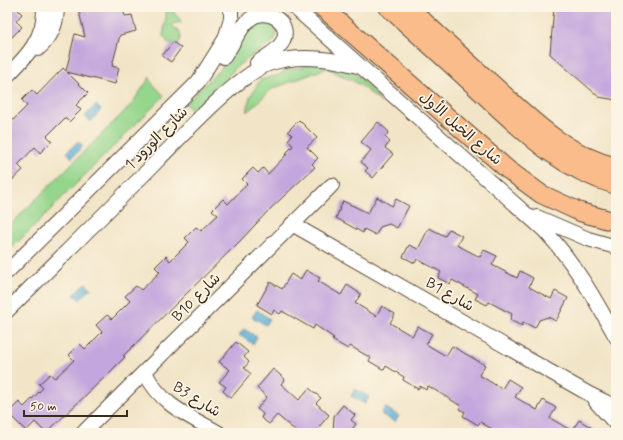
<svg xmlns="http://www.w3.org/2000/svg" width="623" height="440" viewBox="0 0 623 440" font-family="Mynerve,'Playpen Sans Arabic',sans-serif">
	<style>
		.green { fill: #95d68d; stroke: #688056 }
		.water { fill: #5aaed6; stroke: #4a6c7a }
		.building { fill: #c3a6dd }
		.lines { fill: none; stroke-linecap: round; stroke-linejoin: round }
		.minor-casing { stroke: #564637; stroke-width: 16 }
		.major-casing { stroke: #564637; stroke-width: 20 }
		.minor { stroke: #fff; stroke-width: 14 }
		.major { stroke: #f9bc8a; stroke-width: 18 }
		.labels { text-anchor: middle; stroke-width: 3.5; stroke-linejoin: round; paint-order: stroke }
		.street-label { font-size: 15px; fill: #3b2a1e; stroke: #fcf5e5 }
	</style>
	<rect width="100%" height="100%" fill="#fcf5e5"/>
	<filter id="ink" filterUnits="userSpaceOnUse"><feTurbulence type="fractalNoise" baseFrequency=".025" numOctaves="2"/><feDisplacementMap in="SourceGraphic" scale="8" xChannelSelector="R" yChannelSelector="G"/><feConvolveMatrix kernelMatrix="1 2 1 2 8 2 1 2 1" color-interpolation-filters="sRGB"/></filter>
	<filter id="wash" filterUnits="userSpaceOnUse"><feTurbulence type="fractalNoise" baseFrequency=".012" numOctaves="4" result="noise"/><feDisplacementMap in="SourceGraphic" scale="16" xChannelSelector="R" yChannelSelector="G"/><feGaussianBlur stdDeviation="0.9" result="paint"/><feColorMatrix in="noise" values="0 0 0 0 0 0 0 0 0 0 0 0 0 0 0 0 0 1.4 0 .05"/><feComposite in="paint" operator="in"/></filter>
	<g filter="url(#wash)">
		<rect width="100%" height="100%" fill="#f2e5c7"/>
		<g class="green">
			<polygon points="166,7 172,7 174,13 182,22 172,24 174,28 180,32 181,38 178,45 173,42 170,45 163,36 166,18"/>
			<polygon points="264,15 278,28 275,40 240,64 193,111 185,104 221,68 241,41 247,29"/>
			<path d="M312,63C354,69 356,69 382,103L359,84L327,68L272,89L247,112L250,97L260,80L279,75L286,69L300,68Z"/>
			<polygon points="150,77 151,82 164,96 7,253 7,228 131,105"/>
		</g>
		<g class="water">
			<polygon points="96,105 101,110 90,122 85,116"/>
			<polygon points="78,141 83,146 72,158 67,152"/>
			<polygon points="85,283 91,288 80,300 74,295"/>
			<polygon points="257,310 270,319 266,325 252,317"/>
			<polygon points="244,329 257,337 253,344 239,335"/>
			<polygon points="355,389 369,397 365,404 351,396"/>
			<polygon points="385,407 399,416 395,422 381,414"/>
		</g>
		<g id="blocks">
			<g class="building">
				<polygon points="7,7 15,7 22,14 16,21 22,27 7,42"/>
				<polygon points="78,7 122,7 125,16 132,15 136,31 120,35 112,66 119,68 115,84 67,72 88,93 76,105 81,110 69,122 65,118 47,136 52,141 40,153 35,147 18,165 23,170 7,185 7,126 27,106 22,100 32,90 37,95 63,68 66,71 75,34 85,37"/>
				<polygon points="554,7 616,7 616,100 599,97 550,54"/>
				<polygon points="173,42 181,48 171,62 162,56"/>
				<polygon points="299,120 317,138 307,147 318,158 312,164 315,167 268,211 241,240 123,356 125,357 107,375 46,433 35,422 26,431 8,413 19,402 24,407 43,388 39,384 50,374 55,378 74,360 69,355 80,344 85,349 102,332 96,325 107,315 112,319 130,301 125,296 136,286 141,290 160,272 155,267 166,256 170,261 189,242 185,238 196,227 201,231 218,215 212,210 223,199 228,204 247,184 242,179 253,168 258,173 263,168 268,174 287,154 286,153 293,146 288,140 292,135 288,131"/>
				<polygon points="378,122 389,132 385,137 390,142 385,148 393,154 373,178 365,171 368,168 361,162 371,150 361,142"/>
				<polygon points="377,197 392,206 396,199 409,206 397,228 389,224 380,227 376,235 364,229 363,233 336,218 343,201 368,213"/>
				<polygon points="429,228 445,236 449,229 462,236 457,245 480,257 484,250 497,256 492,265 517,278 520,271 533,278 529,287 551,299 555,291 568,298 556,321 548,317 539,320 535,328 523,322 522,326 510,320 512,314 489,302 487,305 475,299 478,294 452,280 450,284 438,278 441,272 417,259 415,263 403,257 409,245 418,249"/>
				<polygon points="306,270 320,278 318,281 341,295 347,285 361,294 355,303 376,316 382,306 395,314 390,323 412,336 418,326 432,334 426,344 446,356 452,346 471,357 485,365 479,375 502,389 508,379 521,387 515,397 537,410 543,400 556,408 550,418 572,431 579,420 600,433 499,433 480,422 478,425 463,416 465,412 459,409 461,406 438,392 428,386 426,390 420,386 418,389 403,380 404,377 386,366 384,370 369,361 371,358 350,346 348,349 332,340 334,338 315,325 313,329 282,311 280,314 274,310 272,314 257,305 270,282 282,289 291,274 300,280"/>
				<polygon points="236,342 248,352 244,357 249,362 244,368 251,374 231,398 223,391 226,387 219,382 230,370 219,362"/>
				<polygon points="273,369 285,379 281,384 299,400 309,388 321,398 316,403 329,415 314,433 298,433 277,415 269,424 261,418 263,414 257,409 267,397 257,388"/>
				<polygon points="343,405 355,415 351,420 356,424 349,433 333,433 334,416"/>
			</g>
		</g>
	</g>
	<g filter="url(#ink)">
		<use href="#blocks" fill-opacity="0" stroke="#564637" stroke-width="1"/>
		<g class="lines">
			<g class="minor-casing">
				<g id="minor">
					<path d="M294,7L544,230C574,262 595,299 616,337"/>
					<path d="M38,49C51,38 57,24 57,7"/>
					<path d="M224,57C233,45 239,28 250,19C265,6 292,21 283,41C278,51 265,57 257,63"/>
					<path d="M7,76C27,56 45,38 44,7"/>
					<polyline points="537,217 588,239 616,247"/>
					<polyline points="292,224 589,394 616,407"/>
					<polyline points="7,272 198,82 225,39 231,19 231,7"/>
					<path d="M7,311C57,261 107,212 157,161C183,135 238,74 271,63C300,54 330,58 358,66"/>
					<path d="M145,372C160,405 189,416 219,433"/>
					<polyline points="596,402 616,424"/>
					<polyline points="83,433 332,185"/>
				</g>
			</g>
			<g class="major-casing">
				<g id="major">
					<polyline points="322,7 507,169 541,194 580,212 616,222"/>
					<path d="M388,7C419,35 450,63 480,91C523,131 558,168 616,185"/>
					<path d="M408,7C435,32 463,58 491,83C531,119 562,153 616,167"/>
				</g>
			</g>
			<use href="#minor" class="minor"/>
			<use href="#major" class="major"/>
		</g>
	</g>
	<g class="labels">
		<g class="street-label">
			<text transform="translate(461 128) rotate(41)" y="5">شارع الخيل الأول</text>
			<text transform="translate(156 138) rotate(-45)" y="5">شارع الورود 1</text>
			<text transform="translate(450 294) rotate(30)" y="5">B1 شارع</text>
			<text transform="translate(196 297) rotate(-45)" y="5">B10 شارع</text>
			<text transform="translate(197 399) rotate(32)" y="5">B3 شارع</text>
		</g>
	</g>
	<rect width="623" height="440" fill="none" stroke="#fcf5e5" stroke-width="24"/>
	<path d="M24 410v6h103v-6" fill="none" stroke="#3b2a1e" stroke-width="2"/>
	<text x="30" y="410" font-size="12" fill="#3b2a1e" stroke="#fcf5e5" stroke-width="3" paint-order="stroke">50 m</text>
</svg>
